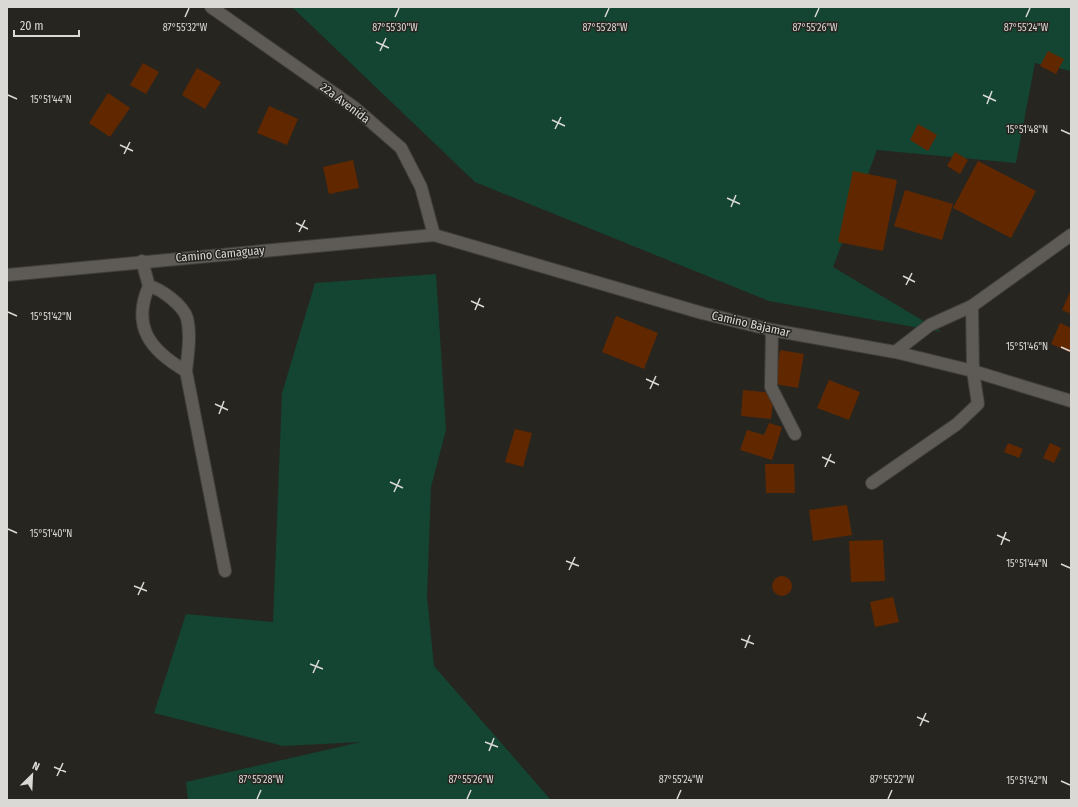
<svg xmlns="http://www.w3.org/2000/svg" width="1078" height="807" viewBox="0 0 1078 807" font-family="'Fira Sans Condensed',sans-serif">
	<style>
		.green { fill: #134532 }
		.building { fill: #612800 }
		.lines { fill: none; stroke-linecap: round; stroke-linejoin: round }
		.minor-casing { stroke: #413f3b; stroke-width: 14 }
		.minor { stroke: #5e5b56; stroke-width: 12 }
		.ticks { fill: none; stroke: #dbd9d6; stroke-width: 1.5 }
		.labels { text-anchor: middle; stroke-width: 3; stroke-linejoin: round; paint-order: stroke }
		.street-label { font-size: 12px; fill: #dbd9d6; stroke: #272520 }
		.ticks-label { font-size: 10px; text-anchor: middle; fill: #dbd9d6; stroke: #272520; stroke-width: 3; stroke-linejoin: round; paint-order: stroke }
	</style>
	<rect width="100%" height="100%" fill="#272520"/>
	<g class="green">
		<polygon points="292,7 1071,7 1071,71 1035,63 1016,163 877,150 833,267 942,332 769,301 475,182"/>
		<polygon points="436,274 446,430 431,487 427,597 434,666 551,800 188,800 186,782 361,742 283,746 154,713 186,614 273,622 282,393 315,283"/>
	</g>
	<g class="building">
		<polygon points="1048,51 1064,59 1056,74 1040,66"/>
		<polygon points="143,63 159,72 146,94 130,85"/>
		<polygon points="197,68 221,82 205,109 182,95"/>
		<polygon points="108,93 130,108 110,137 89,123"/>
		<polygon points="269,106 298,119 287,145 257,133"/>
		<polygon points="918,124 937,135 928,151 910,140"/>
		<polygon points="955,152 968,160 960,174 947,166"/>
		<polygon points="353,160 359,188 329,194 323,167"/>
		<polygon points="978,161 1036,191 1011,238 953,208"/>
		<polygon points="853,171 897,180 883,251 838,242"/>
		<polygon points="905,190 953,204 942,240 894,226"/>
		<polygon points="1071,290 1071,314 1062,310"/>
		<polygon points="616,316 658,333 644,369 602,352"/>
		<polygon points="1060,323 1071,328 1071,353 1051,344"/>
		<polygon points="780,350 804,354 798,388 775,384"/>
		<polygon points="829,380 860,392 849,420 817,408"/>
		<polygon points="743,390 774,393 771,419 741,416"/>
		<polygon points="769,423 782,427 772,460 740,450 747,430 764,435"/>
		<polygon points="515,429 532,433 523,467 505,462"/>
		<polygon points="1008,443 1023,449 1019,458 1004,452"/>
		<polygon points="1050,443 1061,448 1054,463 1043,458"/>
		<polygon points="765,464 794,464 795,493 766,493"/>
		<polygon points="847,505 852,535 813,541 809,510"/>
		<polygon points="883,540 885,581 851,582 849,541"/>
		<circle cx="782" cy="586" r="10"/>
		<polygon points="893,597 899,622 875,627 870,602"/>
	</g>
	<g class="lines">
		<g class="minor-casing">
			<g id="minor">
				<polyline points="211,7 355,108 401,148 421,187 434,235"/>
				<path d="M142,261L149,286C161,289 183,305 187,318C191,334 188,354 186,371L225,571"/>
				<polyline points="7,275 434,235 702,313 772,330 895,352 973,371 1071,401"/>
				<path d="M149,286C131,327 151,351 186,371"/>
				<polyline points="772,330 771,387 795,434"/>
				<polyline points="895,352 930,325 972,306 1071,235"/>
				<polyline points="872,483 957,424 978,404 973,371 972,306"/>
			</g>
		</g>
		<use href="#minor" class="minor"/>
	</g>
	<path class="ticks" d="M185,17L189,8M395,17L399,8M605,17L609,8M815,17L819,8M1026,17L1030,8M376,42L389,48M380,51L386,38M8,95L17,99M983,95L996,101M987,104L992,91M552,120L565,126M555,129L561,117M1061,130L1070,134M120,145L133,151M124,154L130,142M727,198L740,204M731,207L736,195M296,223L308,229M299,232L305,220M903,276L915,282M906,285L912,273M471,301L484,307M475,310L480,298M8,312L17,316M1061,347L1070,351M646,379L659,385M650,389L656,376M215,404L228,410M219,414L224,401M822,457L835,463M825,467L831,454M390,482L403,488M394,492L400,479M8,529L17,533M997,535L1010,541M1001,545L1006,532M566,561L579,566M1061,564L1070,568M569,570L575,557M134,586L147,591M138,595L144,582M741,639L754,644M745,648L750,635M310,664L323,669M313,673L319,660M917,717L929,722M920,726L926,713M485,742L498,747M489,751L494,738M54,767L66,772M57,776L63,763M1061,781L1070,785M257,799L261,790M467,799L471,790M677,799L681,790M888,799L892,790"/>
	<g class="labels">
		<g class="street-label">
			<text transform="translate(345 103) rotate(37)" y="4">22a Avenida</text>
			<text transform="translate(220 254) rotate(-5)" y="4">Camino Camaguay</text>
			<text transform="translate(751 324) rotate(13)" y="4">Camino Bajamar</text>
		</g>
	</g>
	<g class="ticks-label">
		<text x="185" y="31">87°55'32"W</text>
		<text x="395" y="31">87°55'30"W</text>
		<text x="815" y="31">87°55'26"W</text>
		<text x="605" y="31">87°55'28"W</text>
		<text x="1026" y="31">87°55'24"W</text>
		<text x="51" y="103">15°51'44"N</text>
		<text x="1027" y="133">15°51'48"N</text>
		<text x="51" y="320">15°51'42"N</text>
		<text x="1027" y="350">15°51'46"N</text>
		<text x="51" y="537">15°51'40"N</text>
		<text x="1027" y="567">15°51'44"N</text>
		<text x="261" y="783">87°55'28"W</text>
		<text x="471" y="783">87°55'26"W</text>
		<text x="681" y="783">87°55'24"W</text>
		<text x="892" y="783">87°55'22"W</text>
		<text x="1027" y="784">15°51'42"N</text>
	</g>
	<rect width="1078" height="807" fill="none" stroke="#dbd9d6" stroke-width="16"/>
	<g transform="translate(32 775) rotate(24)" stroke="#272520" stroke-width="3" paint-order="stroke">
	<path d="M0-3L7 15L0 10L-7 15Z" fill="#dbd9d6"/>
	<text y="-6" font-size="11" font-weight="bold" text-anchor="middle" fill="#dbd9d6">N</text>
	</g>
	<path d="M14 30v6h65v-6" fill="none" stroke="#dbd9d6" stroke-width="2"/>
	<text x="20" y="30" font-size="12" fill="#dbd9d6" stroke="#272520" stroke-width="3" paint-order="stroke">20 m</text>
</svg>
